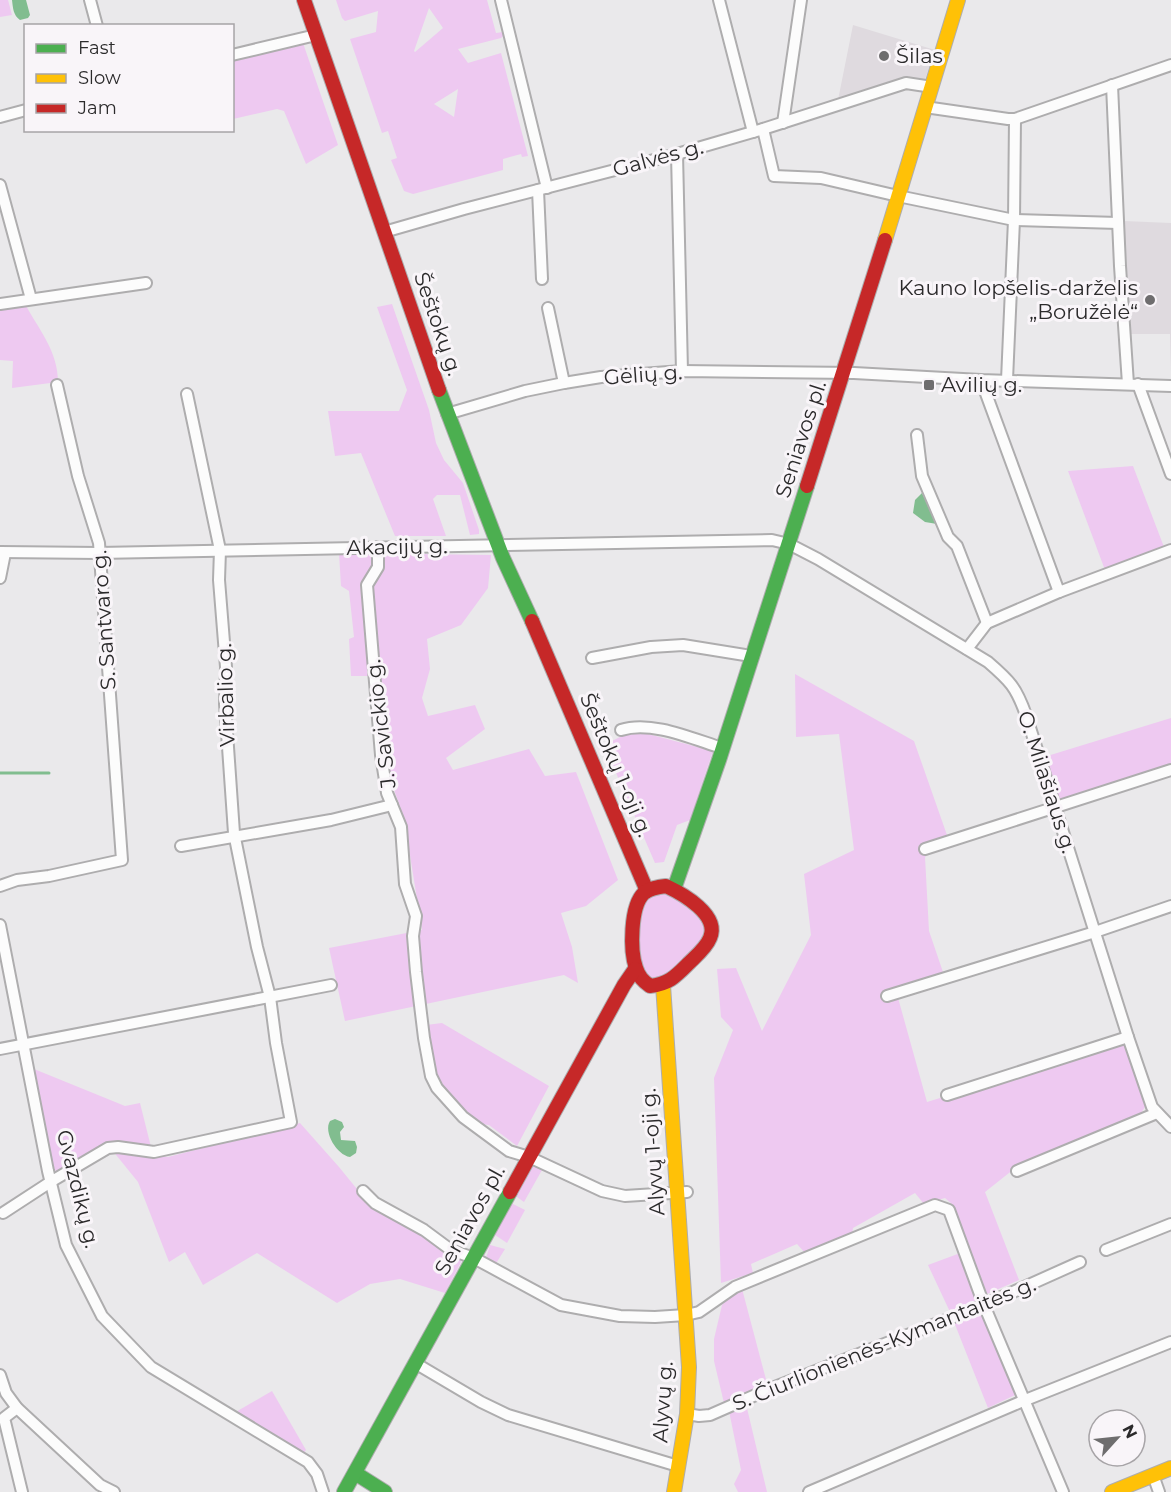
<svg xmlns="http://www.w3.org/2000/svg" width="1171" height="1492" viewBox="0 0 1171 1492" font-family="Montserrat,sans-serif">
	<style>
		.built { fill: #dfdadf }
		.green { fill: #eec9f1; fill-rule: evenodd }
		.water { fill: #81bd8f }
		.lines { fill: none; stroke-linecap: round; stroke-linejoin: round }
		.stream { stroke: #81bd8f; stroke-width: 3 }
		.street-casing { stroke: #aeadae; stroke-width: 14 }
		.fast-casing { stroke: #aeadae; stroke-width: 16 }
		.slow-casing { stroke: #aeadae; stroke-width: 16 }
		.jam-casing { stroke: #aeadae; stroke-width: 16 }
		.street { stroke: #fcfcfc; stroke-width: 10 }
		.fast { stroke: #4caf50; stroke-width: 14 }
		.slow { stroke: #ffc107; stroke-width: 14 }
		.jam { stroke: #c62828; stroke-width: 14 }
		.poi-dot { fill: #6e6d6e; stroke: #f9f5f9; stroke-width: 2 }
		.labels { text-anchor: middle; stroke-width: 6; stroke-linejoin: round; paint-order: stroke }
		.poi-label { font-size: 21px; fill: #2b2a2b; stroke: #f9f5f9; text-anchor: start }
		.street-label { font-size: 21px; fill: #2b2a2b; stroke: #f9f5f9 }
	</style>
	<rect width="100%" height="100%" fill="#eae9eb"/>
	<g class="built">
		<polygon points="853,25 935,50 925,79 838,100"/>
		<polygon points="1124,221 1171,223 1171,372 1170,334 1131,334"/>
	</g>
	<g class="green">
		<polygon points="0,0 8,0 12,15 0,17"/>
		<path d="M336,0H487L496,33L503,32L504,35L501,38L458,49L468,63L501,53L528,156L522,157L521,154L503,159V170L413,194L404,191L391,160L397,158L388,131L382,133L350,39L376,32L378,11L345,21L342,18ZM429,8L443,28L415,52L414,51ZM458,89L454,117L434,104Z"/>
		<polygon points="303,43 338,145 306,164 284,111 277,109 233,119 232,61"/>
		<path d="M25,304C39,330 58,351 58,382L12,388L13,361L0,360V308Z"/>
		<polygon points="392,304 429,410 436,443 444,460 463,483 479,530 479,534 470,535 460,495 437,495 433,499 446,536 395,536 361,453 335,456 328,411 399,411 407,390 377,307"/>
		<polygon points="1133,466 1164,547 1105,570 1068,471"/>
		<polygon points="339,553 491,555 488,588 461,625 427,639 430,669 422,698 428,716 475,705 485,729 446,758 453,770 529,749 545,776 576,772 618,880 586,906 561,913 572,947 578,983 564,975 345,1021 329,948 422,930 404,818 391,781 379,676 351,676 349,639 354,637 349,591 341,586"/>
		<polygon points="795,674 914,741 948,838 925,857 929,931 944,975 895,987 927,1102 1119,1043 1126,1046 1145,1107 1139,1116 1014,1169 985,1192 1019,1280 987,1294 953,1205 945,1198 924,1204 915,1193 853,1228 852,1235 806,1254 797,1244 751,1264 753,1273 721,1283 714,1078 733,1030 721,1017 717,969 736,968 762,1031 811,935 804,874 854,850 839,734 796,737"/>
		<polygon points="1171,718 1171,767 1062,802 1058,800 1044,757"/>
		<polygon points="636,733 648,734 713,751 690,820 677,825 664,862 655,863 604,745 624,735"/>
		<polygon points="655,893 674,894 704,923 706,936 662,979 647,977 639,966 640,908"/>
		<polygon points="442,1023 549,1086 517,1146 489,1125 480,1124 440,1086 432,1070 426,1025"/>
		<polygon points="34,1069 125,1106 140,1103 153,1155 168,1157 300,1123 339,1167 370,1205 462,1260 445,1293 400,1279 370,1284 337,1303 257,1253 203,1285 185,1252 169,1262 138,1182 108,1145 57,1172 53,1168"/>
		<polygon points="534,1164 552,1172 554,1175 542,1170 524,1202 517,1197 516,1194"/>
		<polygon points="513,1204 525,1210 507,1243 495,1235 509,1206"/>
		<polygon points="490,1245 505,1249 495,1265 486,1258"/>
		<polygon points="963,1252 977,1299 974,1304 951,1314 928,1265"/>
		<polygon points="741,1285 768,1387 724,1403 714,1361 714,1339 722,1305"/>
		<polygon points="977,1312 985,1317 1015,1390 1015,1395 988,1408 954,1322"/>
		<polygon points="272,1391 306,1450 303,1454 234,1413"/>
		<polygon points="746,1404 767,1492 738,1492 734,1484 741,1470 729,1411"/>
	</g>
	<g class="water">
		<path d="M12,0H26L30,15L28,18L20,20C13,15 13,8 12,0Z"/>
		<polygon points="922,493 937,524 925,522 913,513 915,500"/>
		<path d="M335,1119L342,1122L344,1127L340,1132L341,1140L355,1141L357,1147L356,1153L350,1157C337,1155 323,1132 330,1121Z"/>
	</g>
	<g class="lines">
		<polyline class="stream" points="0,773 49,773"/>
		<g class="street-casing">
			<g id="street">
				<polyline points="90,0 97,26"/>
				<polyline points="501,0 547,188"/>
				<polyline points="719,0 753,132"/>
				<polyline points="232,55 316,35"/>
				<polyline points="1112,85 1120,266 1128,384"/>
				<polyline points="925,107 1008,119 1015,119 1171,65"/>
				<polyline points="0,117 26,110"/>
				<polyline points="783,123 801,0"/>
				<polyline points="763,129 774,176 821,178 898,196 1014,220 1118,223"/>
				<polyline points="677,154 682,371"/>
				<polyline points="0,185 31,299"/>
				<polyline points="538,190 542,279"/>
				<polyline points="384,232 464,209 677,154 763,129 906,83 932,87"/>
				<polyline points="0,304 146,283"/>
				<polyline points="548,308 564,383"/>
				<polyline points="981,380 1059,592"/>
				<polyline points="1007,380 1014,220 1015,119"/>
				<polyline points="1138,384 1171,474"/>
				<polyline points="447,414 525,391 564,383 601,377 682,371 854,373 981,380 1171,386"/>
				<polyline points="917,435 922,476 948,537 957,546 987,623"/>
				<polyline points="378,547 378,567 367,585 381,755 387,793 401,827 405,884 416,916 413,936 416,972 424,1038 431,1076 437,1088 463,1117 509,1151 529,1157 602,1191 625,1196 687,1192"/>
				<path d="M0,552L99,553L772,540L789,544L818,559L988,662C1010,681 1016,687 1026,715L1128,1037L1152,1107L1171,1127"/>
				<polyline points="0,578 5,553"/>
				<polyline points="967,649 987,623 1059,592 1171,550"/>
				<polyline points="592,658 651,647 683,645 751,656"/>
				<path d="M621,730C651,720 693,739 722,748"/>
				<polyline points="181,846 331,820 392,805"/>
				<polyline points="925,849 1171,770"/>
				<polyline points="0,886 17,880 49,876 122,860 99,543 78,476 57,385"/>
				<polyline points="0,925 48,1171 66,1245 102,1316 151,1367 308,1462 317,1474 323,1492"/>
				<polyline points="887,996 1095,932 1171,906"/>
				<polyline points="0,1049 331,985"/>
				<polyline points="947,1095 1128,1037"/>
				<polyline points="1017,1171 1157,1113"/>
				<polyline points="363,1191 375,1203 424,1230 451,1250 474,1258 561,1305 620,1316 655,1317 686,1315 699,1312 735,1287 935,1205 949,1210 984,1305 1063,1492"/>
				<polyline points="3,1213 52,1181 108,1148 118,1147 154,1152 291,1122 276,1043 270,997 257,947 234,833 225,704 226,667 219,580 220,550 187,394"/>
				<polyline points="1106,1250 1171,1224"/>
				<polyline points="415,1363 481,1402 508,1415 678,1466"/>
				<polyline points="0,1375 6,1393 17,1408 100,1485 114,1492"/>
				<polyline points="17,1408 4,1418 22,1492"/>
				<polyline points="687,1414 699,1416 710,1415 767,1390 984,1305 1080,1262"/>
				<polyline points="1153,1475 1159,1492"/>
				<polyline points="809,1492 1023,1401 1171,1342"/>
			</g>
		</g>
		<g class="fast-casing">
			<g id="fast">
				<polyline points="439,390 503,558 532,621"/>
				<polyline points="674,889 719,760 807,486"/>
				<polyline points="355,1473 385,1492"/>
				<polyline points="344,1492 510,1192"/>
			</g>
		</g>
		<g class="slow-casing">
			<g id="slow">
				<polyline points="885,240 958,0"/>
				<polyline points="663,985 689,1367 687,1414 674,1492"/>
				<polyline points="1112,1492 1171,1468"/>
			</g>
		</g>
		<g class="jam-casing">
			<g id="jam">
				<polyline points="304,0 439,390"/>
				<polyline points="807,486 885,240"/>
				<polyline points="532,621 647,891"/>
				<path d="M666,886C683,894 720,915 710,938C706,948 696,956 689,963C676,976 669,984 650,986C643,981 639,977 636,968C630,951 630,906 644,893C650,888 658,887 666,886Z"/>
				<polyline points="510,1192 624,985 635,969"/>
			</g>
		</g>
		<use href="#street" class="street"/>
		<use href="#fast" class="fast"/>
		<use href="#slow" class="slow"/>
		<use href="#jam" class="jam"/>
	</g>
	<g class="poi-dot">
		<circle cx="884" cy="56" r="6"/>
		<circle cx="1150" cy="300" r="6"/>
		<rect x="923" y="379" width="12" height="12" rx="3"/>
	</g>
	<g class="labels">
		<g class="poi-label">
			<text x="896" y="63">Šilas</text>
			<text x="1138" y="295" text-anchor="end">Kauno lopšelis-darželis<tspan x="1138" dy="24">„Boružėlė“</tspan></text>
			<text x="941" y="392">Avilių g.</text>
		</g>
		<g class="street-label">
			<text transform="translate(658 158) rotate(-15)" y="7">Galvės g.</text>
			<text transform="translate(438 324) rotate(71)" y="7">Šeštokų g.</text>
			<text transform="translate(643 375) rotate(-4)" y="7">Gėlių g.</text>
			<text transform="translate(801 439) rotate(-72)" y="7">Seniavos pl.</text>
			<text transform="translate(397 547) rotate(-1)" y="7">Akacijų g.</text>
			<text transform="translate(104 620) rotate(-94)" y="7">S. Santvaro g.</text>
			<text transform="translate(226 695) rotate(-92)" y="7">Virbalio g.</text>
			<text transform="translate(381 724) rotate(-97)" y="7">J. Savickio g.</text>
			<text transform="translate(616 765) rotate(67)" y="7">Šeštokų 1-oji g.</text>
			<text transform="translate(1047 782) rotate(72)" y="7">O. Milašiaus g.</text>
			<text transform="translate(653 1152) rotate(-94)" y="7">Alyvų 1-oji g.</text>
			<text transform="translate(78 1189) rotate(76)" y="7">Gvazdikų g.</text>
			<text transform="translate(470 1220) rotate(-61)" y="7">Seniavos pl.</text>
			<text transform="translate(884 1344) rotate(-22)" y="7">S. Čiurlionienės-Kymantaitės g.</text>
			<text transform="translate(663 1402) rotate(-86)" y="7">Alyvų g.</text>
		</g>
	</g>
	<rect x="24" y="24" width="210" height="108" fill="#f9f5f9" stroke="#a7a4a7" stroke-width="1.5"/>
	<rect x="36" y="44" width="30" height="9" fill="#4caf50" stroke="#a7a4a7" stroke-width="1.5"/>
	<text x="78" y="54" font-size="18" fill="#2b2a2b">Fast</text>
	<rect x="36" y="74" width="30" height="9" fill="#ffc107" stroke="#a7a4a7" stroke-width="1.5"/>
	<text x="78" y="84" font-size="18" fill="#2b2a2b">Slow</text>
	<rect x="36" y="104" width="30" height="9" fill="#c62828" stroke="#a7a4a7" stroke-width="1.5"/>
	<text x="78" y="114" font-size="18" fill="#2b2a2b">Jam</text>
	<g transform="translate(1117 1438) rotate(63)"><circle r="28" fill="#f9f5f9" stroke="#a7a4a7" stroke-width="1.5"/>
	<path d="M0-4.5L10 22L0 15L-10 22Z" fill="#6e6d6e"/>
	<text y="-9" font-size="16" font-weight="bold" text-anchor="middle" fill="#2b2a2b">N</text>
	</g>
</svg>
